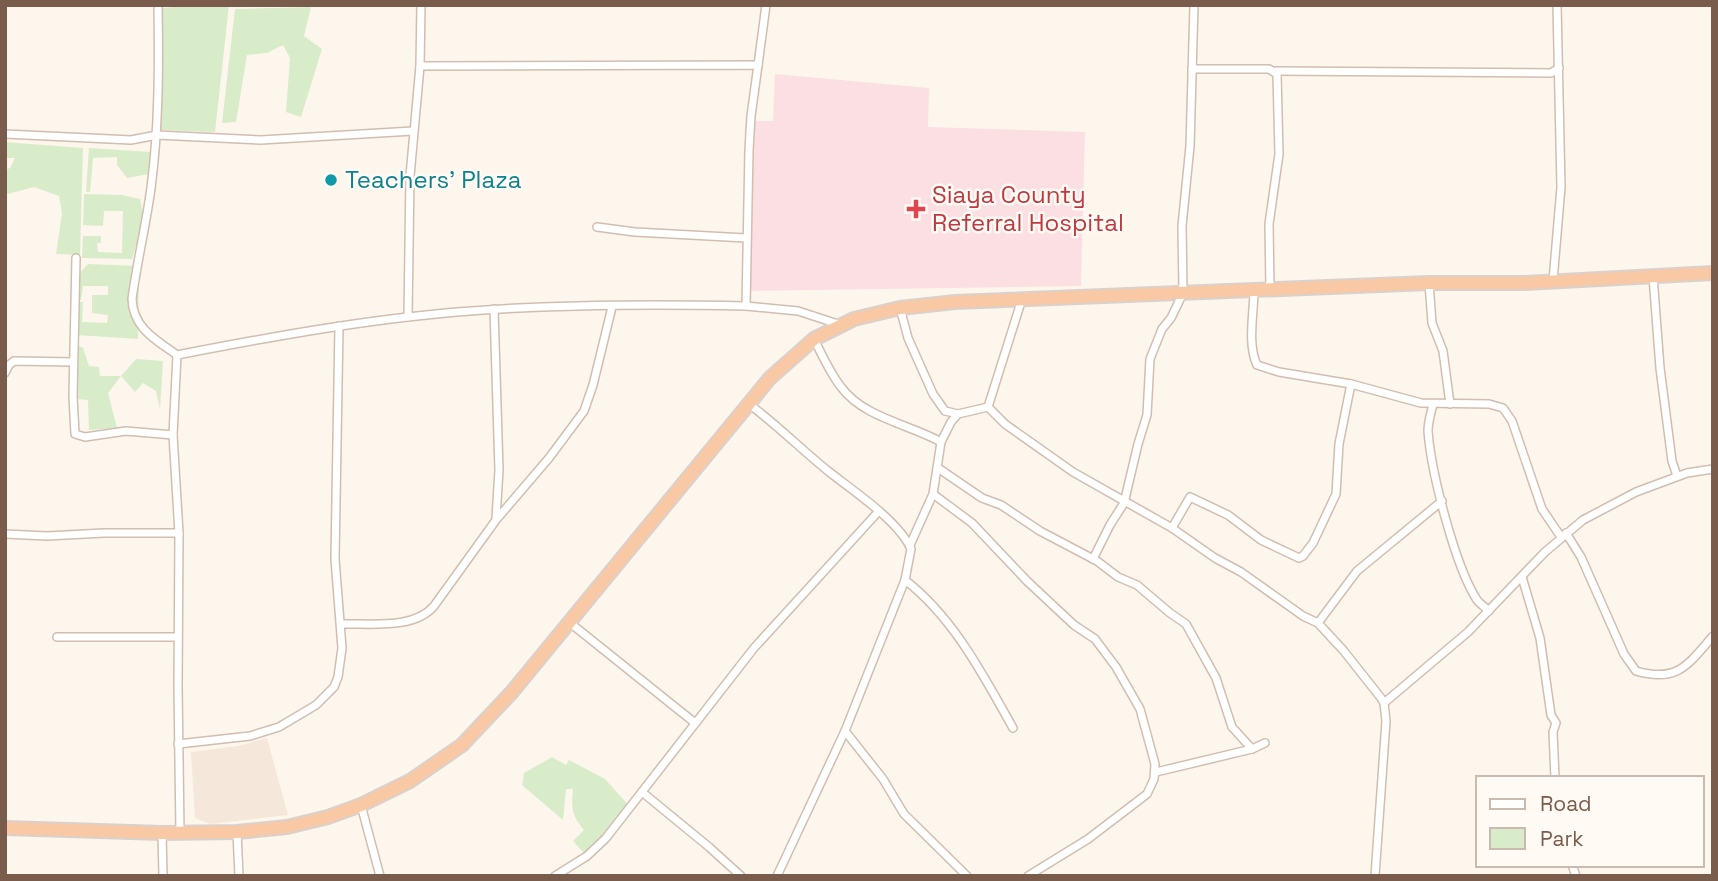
<svg xmlns="http://www.w3.org/2000/svg" width="1718" height="881" viewBox="0 0 1718 881" font-family="'Space Grotesk',sans-serif">
	<style>
		.residential { fill: #f5e8da }
		.medical { fill: #fbdfe3 }
		.green { fill: #d8ecc9 }
		.lines { fill: none; stroke-linecap: round; stroke-linejoin: round }
		.minor-casing { stroke: #d1beb0; stroke-width: 10 }
		.trunk-casing { stroke: #dad1cd; stroke-width: 16 }
		.minor { stroke: #fff; stroke-width: 7 }
		.trunk { stroke: #f9c8a4; stroke-width: 12 }
		.culture-dot { fill: #0f9aa8; stroke: #fffaf3; stroke-width: 2.5 }
		.health-dot { fill: #e0444e; stroke: #fffaf3; stroke-width: 2.5 }
		.labels { text-anchor: middle; stroke-width: 5; stroke-linejoin: round; paint-order: stroke }
		.culture-label { font-size: 24px; fill: #0d838f; stroke: #fffaf3; text-anchor: start }
		.health-label { font-size: 24px; fill: #be3a42; stroke: #fffaf3; text-anchor: start }
	</style>
	<rect width="100%" height="100%" fill="#fdf6ec"/>
	<polygon class="residential" points="267,738 288,815 210,824 195,818 191,752 238,746"/>
	<polygon class="medical" points="775,74 929,88 928,127 1085,132 1081,286 745,291 752,121 773,121"/>
	<g class="green">
		<polygon points="207,5 229,5 215,132 161,130 159,8"/>
		<polygon points="311,7 304,36 322,49 301,117 286,112 290,58 283,45 267,53 247,55 236,122 222,123 235,9"/>
		<polygon points="5,142 83,148 80,255 56,254 62,213 59,196 34,187 8,194 5,191 5,170 10,168 15,158 5,158"/>
		<polygon points="89,148 150,152 149,174 127,178 117,165 117,157 93,158 90,192 86,192"/>
		<polygon points="84,194 122,195 140,199 144,219 132,259 82,258 83,236 101,236 101,243 97,243 98,252 122,253 123,211 104,211 103,226 83,225"/>
		<polygon points="88,264 139,266 138,339 76,335 78,302 83,302 82,322 107,323 108,315 92,313 92,295 108,295 108,286 83,286 81,300 77,300 78,275"/>
		<polygon points="79,346 83,348 89,366 99,367 100,376 121,376 136,359 163,361 160,409 156,391 143,383 135,392 121,376 108,393 117,428 89,430 88,400 77,399"/>
		<path d="M552,757L566,765L569,760L605,779L632,809L584,853L573,841L584,830C572,816 571,808 573,789H566L563,820L522,785L524,773Z"/>
	</g>
	<g class="lines">
		<g class="minor-casing">
			<g id="minor">
				<path d="M158,5C159,66 159,127 151,188C146,225 137,262 132,299C133,328 156,340 177,355C270,337 363,320 457,312C553,304 650,304 746,306"/>
				<polyline points="758,65 766,5"/>
				<polyline points="420,66 758,65 751,116 749,150 746,306 798,311 841,325"/>
				<polyline points="1192,69 1269,69 1277,74 1279,154 1269,224 1270,290"/>
				<polyline points="1276,71 1551,73 1559,68"/>
				<polyline points="5,134 131,140 157,135 261,140 413,131"/>
				<polyline points="597,227 635,232 746,238"/>
				<polyline points="76,258 73,396 75,434 85,437 126,431 173,435"/>
				<polyline points="1653,276 1660,368 1672,461 1677,476"/>
				<polyline points="1553,281 1561,187 1557,5"/>
				<polyline points="1429,283 1432,323 1443,351 1450,404"/>
				<path d="M1254,290C1254,313 1247,344 1257,365L1279,372L1351,384L1421,403L1489,404L1503,408L1512,421L1542,509L1561,537"/>
				<polyline points="900,308 908,338 933,394 945,411 958,414"/>
				<polyline points="494,309 499,470 496,518"/>
				<polyline points="408,317 410,176 420,66 421,5"/>
				<path d="M814,339C822,355 830,373 841,387C864,418 909,424 941,442"/>
				<polyline points="177,355 173,435 179,533 178,687 180,833"/>
				<polyline points="5,373 9,365 14,361 73,362"/>
				<path d="M749,404C777,425 801,449 828,471C852,490 899,521 911,549L905,580L845,731L777,876"/>
				<path d="M1433,404C1431,413 1428,422 1428,431C1431,472 1455,566 1477,600C1480,604 1485,607 1489,611"/>
				<polyline points="988,407 1022,299"/>
				<polyline points="938,468 982,498 1001,505 1040,531 1097,561 1118,577 1137,585 1170,613 1186,624 1216,678 1232,727 1252,749"/>
				<polyline points="933,494 972,523 1027,581 1074,625 1095,639 1116,667 1140,709 1155,764 1154,779 1147,794 1088,839 1028,876"/>
				<polyline points="1172,528 1190,497 1228,515 1261,540 1299,558 1303,556 1313,543 1336,494 1339,444 1351,384"/>
				<path d="M1566,533L1581,557L1624,654L1636,671C1677,683 1688,665 1713,636"/>
				<polyline points="5,534 47,536 104,533 179,533"/>
				<polyline points="910,545 933,494 941,442 951,422 958,414 988,407 1005,424 1073,472 1172,528 1215,558 1241,572 1303,616 1318,623 1343,650 1381,698 1384,703 1386,721 1375,876"/>
				<polyline points="1093,559 1110,525 1124,503 1138,444 1147,415 1150,359 1162,329 1171,318 1183,293 1182,226 1190,146 1194,5"/>
				<polyline points="1522,577 1540,638 1551,715 1556,723 1553,732 1555,778"/>
				<path d="M905,580C954,618 983,675 1013,728"/>
				<polyline points="569,622 695,723"/>
				<polyline points="1318,623 1357,571 1442,501"/>
				<path d="M341,624C369,623 414,630 434,606L496,520L549,458L584,411L593,385L612,307"/>
				<polyline points="57,637 178,637"/>
				<polyline points="1384,703 1468,632 1545,552 1583,520 1636,492 1687,473 1713,469"/>
				<polyline points="845,731 883,779 904,814 967,876"/>
				<polyline points="178,744 250,736 279,727 316,705 334,687 338,677 342,648 335,559 339,326"/>
				<polyline points="1156,772 1252,749 1265,743"/>
				<polyline points="642,792 709,847 741,876"/>
				<polyline points="361,805 380,876"/>
				<polyline points="237,832 239,876"/>
				<polyline points="162,833 163,876"/>
				<polyline points="1572,865 1576,876"/>
				<polyline points="555,876 587,856 606,838 754,648 878,512"/>
			</g>
		</g>
		<g class="trunk-casing">
			<polyline id="trunk" points="5,828 162,833 237,832 287,827 328,817 361,805 410,781 462,745 512,692 770,378 814,339 854,319 900,308 955,302 1429,283 1525,283 1713,273"/>
		</g>
		<use href="#minor" class="minor"/>
		<use href="#trunk" class="trunk"/>
	</g>
	<circle class="culture-dot" cx="331" cy="180" r="7"/>
	<path class="health-dot" d="M912.5 198.5h7v7h7v7h-7v7h-7v-7h-7v-7h7z"/>
	<g class="labels">
		<g class="culture-label">
			<text x="345" y="188">Teachers' Plaza</text>
		</g>
		<g class="health-label">
			<text x="932" y="203">Siaya County<tspan x="932" dy="28">Referral Hospital</tspan></text>
		</g>
	</g>
	<rect width="1718" height="881" fill="none" stroke="#7a5c4d" stroke-width="14"/>
	<rect x="1476" y="776" width="228" height="91" fill="#fffaf3" stroke="#cabbb1" stroke-width="2"/>
	<rect x="1490" y="799" width="35" height="10" fill="#ffffff" stroke="#cabbb1" stroke-width="2"/>
	<text x="1540" y="811" font-size="21" fill="#7a5c4d">Road</text>
	<rect x="1490" y="828" width="35" height="21" fill="#d8ecc9" stroke="#cabbb1" stroke-width="2"/>
	<text x="1540" y="846" font-size="21" fill="#7a5c4d">Park</text>
</svg>
